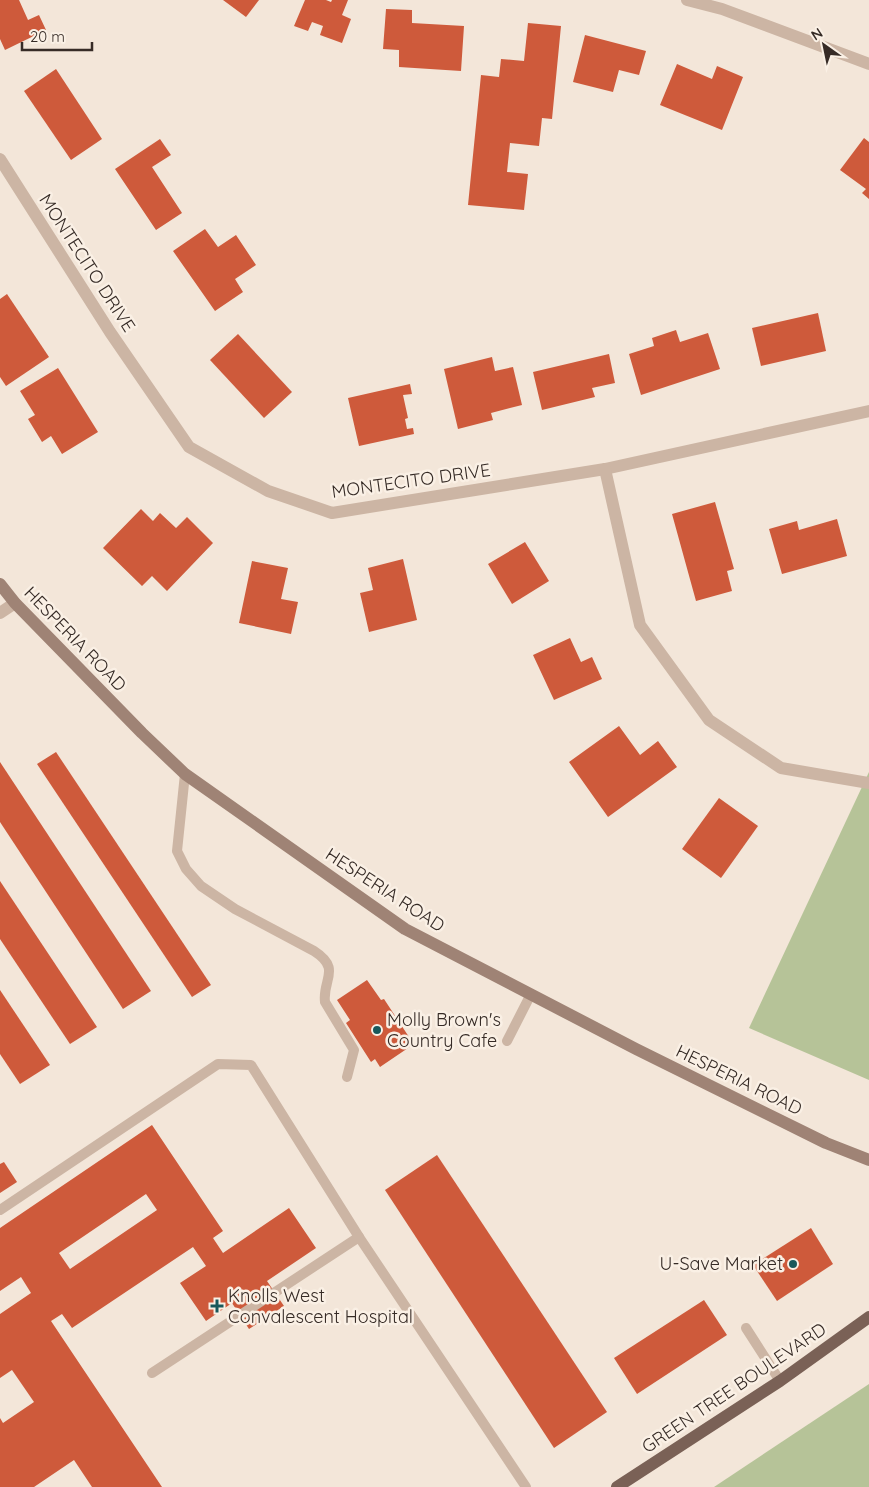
<svg xmlns="http://www.w3.org/2000/svg" width="869" height="1487" viewBox="0 0 869 1487" font-family="Quicksand,sans-serif">
	<style>
		.green { fill: #b6c398 }
		.building { fill: #ce5a3b; fill-rule: evenodd }
		.lines { fill: none; stroke-linecap: round; stroke-linejoin: round }
		.service { stroke: #ccb5a4; stroke-width: 10 }
		.minor { stroke: #ccb5a4; stroke-width: 12 }
		.secondary { stroke: #9f8375; stroke-width: 12 }
		.primary { stroke: #7a6156; stroke-width: 12 }
		.poi-dot { fill: #19585b; stroke: #faf0e5; stroke-width: 2 }
		.labels { text-anchor: middle; stroke-width: 5; stroke-linejoin: round; paint-order: stroke }
		.street-label { font-size: 18px; fill: #362b26; stroke: #faf0e5 }
		.poi-label { font-size: 18px; fill: #362b26; stroke: #faf0e5; text-anchor: start }
	</style>
	<rect width="100%" height="100%" fill="#f3e6d9"/>
	<g class="green">
		<polygon points="869,772 869,1080 749,1028"/>
		<polygon points="869,1384 869,1487 714,1487"/>
	</g>
	<g class="building">
		<polygon points="0,0 19,0 28,20 39,15 46,30 5,50 0,39"/>
		<polygon points="223,0 259,0 246,17"/>
		<polygon points="305,0 326,0 331,2 332,0 348,0 342,15 351,19 342,43 320,35 323,26 312,22 308,31 294,26"/>
		<polygon points="386,9 412,10 412,23 464,26 461,71 399,67 399,50 383,49"/>
		<polygon points="528,23 561,26 552,119 542,118 539,146 510,143 507,172 528,174 524,210 468,205 481,75 499,77 501,59 524,61"/>
		<polygon points="585,35 646,51 639,75 619,70 613,92 573,82"/>
		<polygon points="677,64 712,79 717,66 743,77 722,130 660,105"/>
		<polygon points="56,69 102,139 71,160 24,91"/>
		<polygon points="864,138 869,142 869,199 862,193 866,189 840,170"/>
		<polygon points="160,139 171,155 152,167 182,213 156,230 115,169"/>
		<polygon points="205,229 218,247 236,235 256,265 235,279 243,292 215,311 173,251"/>
		<polygon points="7,294 49,357 6,386 0,377 0,299"/>
		<polygon points="818,313 826,351 761,366 752,328"/>
		<polygon points="676,330 680,342 708,333 720,369 641,395 629,354 654,346 652,338"/>
		<polygon points="238,334 292,392 264,418 210,360"/>
		<polygon points="609,354 615,383 592,388 595,397 542,410 533,372"/>
		<polygon points="492,357 495,371 513,367 522,405 491,413 493,420 458,429 444,369"/>
		<polygon points="58,368 98,432 62,454 51,436 42,442 28,419 35,415 20,391"/>
		<polygon points="410,384 412,394 403,395 408,418 405,419 407,429 413,428 414,434 359,446 348,398"/>
		<polygon points="715,502 734,569 727,571 732,591 696,601 672,514"/>
		<polygon points="141,509 153,521 160,513 176,528 187,517 213,543 167,591 152,576 142,586 103,548"/>
		<polygon points="837,519 847,556 782,574 769,529 797,521 799,530"/>
		<polygon points="525,542 549,581 512,604 488,564"/>
		<polygon points="403,559 417,620 369,632 360,593 373,590 368,568"/>
		<polygon points="252,561 288,568 281,599 298,602 291,634 239,623"/>
		<polygon points="570,638 581,662 592,657 602,679 554,700 533,655"/>
		<polygon points="619,726 640,755 658,741 677,767 608,817 569,762"/>
		<polygon points="56,752 211,985 192,997 37,764"/>
		<polygon points="0,762 151,991 123,1009 0,822"/>
		<polygon points="719,798 758,826 721,878 682,849"/>
		<polygon points="0,881 97,1027 70,1044 0,939"/>
		<polygon points="367,980 381,1000 384,999 409,1037 406,1039 411,1046 380,1067 375,1059 371,1062 346,1023 350,1020 337,1000"/>
		<polygon points="0,990 50,1065 20,1084 0,1054"/>
		<path d="M152,1125L223,1231L213,1238L223,1253L289,1208L316,1248L267,1281L284,1306L249,1329L232,1303L206,1321L180,1283L206,1266L193,1247L72,1328L62,1314L51,1321L162,1487H92L74,1460L34,1487H0V1418L3,1423L34,1402L12,1370L0,1378V1314L31,1293L21,1277L0,1291V1228ZM146,1194L157,1210L70,1269L59,1253Z"/>
		<polygon points="437,1155 607,1412 554,1448 385,1190"/>
		<polygon points="4,1162 17,1182 0,1193 0,1164"/>
		<polygon points="811,1228 833,1264 777,1301 753,1265"/>
		<polygon points="704,1300 727,1335 637,1394 614,1358"/>
	</g>
	<g class="lines">
		<g class="service">
			<path d="M185,774L177,851L186,869L201,886L235,909L314,951C342,969 322,980 325,1002L354,1050L347,1077"/>
			<polyline points="507,1041 531,994"/>
			<polyline points="0,1210 218,1064 251,1065 359,1237"/>
			<polyline points="746,1328 780,1381"/>
			<polyline points="152,1373 359,1237 526,1487"/>
		</g>
		<g class="minor">
			<polyline points="687,0 722,9 869,64"/>
			<polyline points="0,159 110,332 189,447 268,491 332,513 605,469 869,411"/>
			<polyline points="605,469 640,625 709,720 781,768 869,783"/>
			<polyline points="0,613 15,603"/>
		</g>
		<polyline class="secondary" points="0,584 15,603 142,733 185,774 405,929 636,1049 826,1143 869,1160"/>
		<polyline class="primary" points="617,1487 780,1381 869,1317"/>
	</g>
	<g class="poi-dot">
		<circle cx="377" cy="1030" r="5"/>
		<circle cx="793" cy="1264" r="5"/>
		<path d="M214.5 1298.5h5v5h5v5h-5v5h-5v-5h-5v-5h5z"/>
	</g>
	<g class="labels">
		<g class="street-label">
			<text transform="translate(87 263) rotate(57)" y="6">MONTECITO DRIVE</text>
			<text transform="translate(411 481) rotate(-8)" y="6">MONTECITO DRIVE</text>
			<text transform="translate(75 639) rotate(46)" y="6">HESPERIA ROAD</text>
			<text transform="translate(385 890) rotate(33)" y="6">HESPERIA ROAD</text>
			<text transform="translate(739 1080) rotate(26)" y="6">HESPERIA ROAD</text>
			<text transform="translate(734 1388) rotate(-34)" y="6">GREEN TREE BOULEVARD</text>
		</g>
		<g class="poi-label">
			<text x="387" y="1026">Molly Brown's<tspan x="387" dy="21">Country Cafe</tspan></text>
			<text x="783" y="1270" text-anchor="end">U-Save Market</text>
			<text x="228" y="1302">Knolls West<tspan x="228" dy="21">Convalescent Hospital</tspan></text>
		</g>
	</g>
	<g transform="translate(824 45) rotate(327)" stroke="#faf0e5" stroke-width="4" paint-order="stroke">
	<path d="M0-4L9 19L0 12L-9 19Z" fill="#362b26"/>
	<text y="-8" font-size="14" font-weight="bold" text-anchor="middle" fill="#362b26">N</text>
	</g>
	<path d="M22 42v8h70v-8" fill="none" stroke="#362b26" stroke-width="2.5"/>
	<text x="30" y="42" font-size="15" fill="#362b26" stroke="#faf0e5" stroke-width="4" paint-order="stroke">20 m</text>
</svg>
